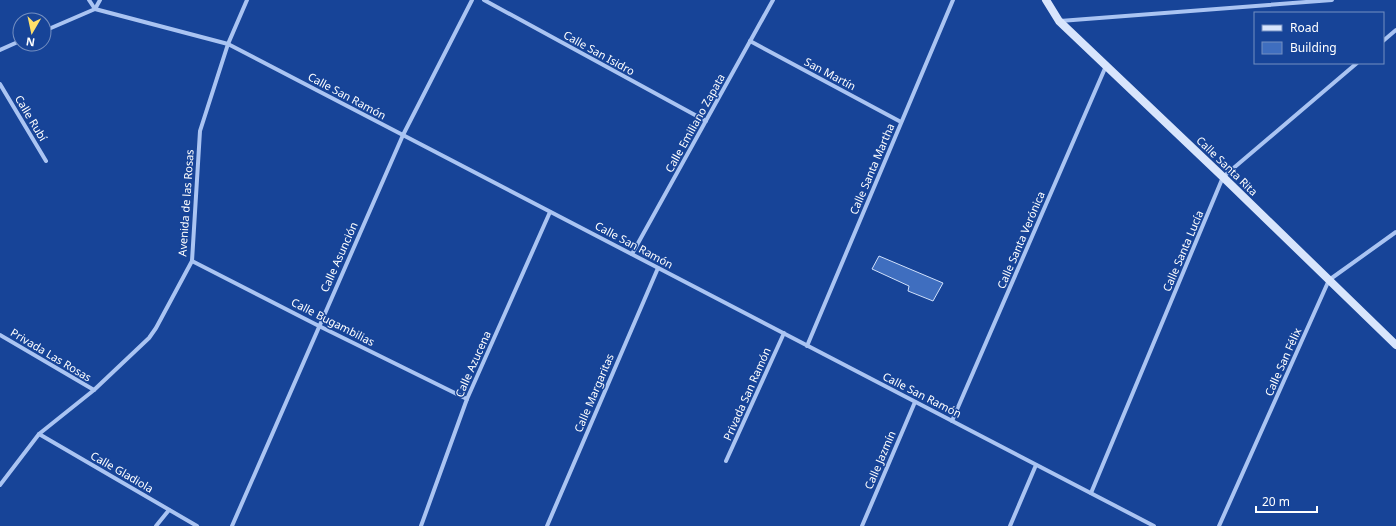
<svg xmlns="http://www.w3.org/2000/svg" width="1396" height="526" viewBox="0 0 1396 526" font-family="'Noto Sans',sans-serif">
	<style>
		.building { fill: #3f6ebf; stroke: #d1e1fc }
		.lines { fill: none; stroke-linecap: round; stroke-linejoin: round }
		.street { stroke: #aac4f2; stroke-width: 4 }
		.secondary { stroke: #d8e5fc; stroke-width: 8 }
		.labels { text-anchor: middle; stroke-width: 3; stroke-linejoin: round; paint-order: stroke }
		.street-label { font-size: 11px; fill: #fff; stroke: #174498 }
	</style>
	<rect width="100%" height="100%" fill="#174498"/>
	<polygon class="building" points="879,256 943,283 933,301 908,291 909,286 872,269"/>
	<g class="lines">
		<g class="street">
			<polyline points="89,0 95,9"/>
			<polyline points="484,0 706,121"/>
			<polyline points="95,9 228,44 1154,526"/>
			<polyline points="95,9 100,0"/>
			<polyline points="1060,21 1332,0"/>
			<polyline points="44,31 95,9"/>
			<polyline points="750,41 901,122"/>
			<polyline points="1383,41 1396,30"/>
			<polyline points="0,50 20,41"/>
			<polyline points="0,84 46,161"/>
			<polyline points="632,254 773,0"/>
			<polyline points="192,261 319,326 467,399"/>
			<polyline points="0,335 94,390"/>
			<polyline points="807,346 953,0"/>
			<polyline points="952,421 1106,66"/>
			<polyline points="39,434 197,526"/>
			<polyline points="726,461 784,333"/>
			<polyline points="0,485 39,434 94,390 149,338 156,328 192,261 200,131 228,44 247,0"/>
			<polyline points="1091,493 1223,177 1357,63"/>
			<polyline points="156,526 169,510"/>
			<polyline points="232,526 403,135 472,0"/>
			<polyline points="421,526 467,399 550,212"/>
			<polyline points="547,526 658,268"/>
			<polyline points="862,526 915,402"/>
			<polyline points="1010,526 1036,465"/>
			<polyline points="1219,526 1329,280 1396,232"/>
		</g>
		<polyline class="secondary" points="1046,0 1059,21 1223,177 1396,345"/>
	</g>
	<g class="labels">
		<g class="street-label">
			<text transform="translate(599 53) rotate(29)" y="4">Calle San Isidro</text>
			<text transform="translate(830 74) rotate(28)" y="4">San Martín</text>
			<text transform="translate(347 96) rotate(28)" y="4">Calle San Ramón</text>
			<text transform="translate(31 118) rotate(59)" y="4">Calle Rubí</text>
			<text transform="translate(695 123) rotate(-61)" y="4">Calle Emiliano Zapata</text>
			<text transform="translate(1227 166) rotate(44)" y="4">Calle Santa Rita</text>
			<text transform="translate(872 169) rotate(-67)" y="4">Calle Santa Martha</text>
			<text transform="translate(186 203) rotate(-86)" y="4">Avenida de las Rosas</text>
			<text transform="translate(1021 240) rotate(-67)" y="4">Calle Santa Verónica</text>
			<text transform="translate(634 245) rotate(28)" y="4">Calle San Ramón</text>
			<text transform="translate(1183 251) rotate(-67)" y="4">Calle Santa Lucía</text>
			<text transform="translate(339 257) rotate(-66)" y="4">Calle Asunción</text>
			<text transform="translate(333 322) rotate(27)" y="4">Calle Bugambilias</text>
			<text transform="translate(51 355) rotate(31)" y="4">Privada Las Rosas</text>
			<text transform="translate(1283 362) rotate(-66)" y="4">Calle San Félix</text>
			<text transform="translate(473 364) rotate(-66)" y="4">Calle Azucena</text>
			<text transform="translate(594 393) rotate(-67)" y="4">Calle Margaritas</text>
			<text transform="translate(747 394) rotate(-66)" y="4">Privada San Ramón</text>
			<text transform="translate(922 395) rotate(27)" y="4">Calle San Ramón</text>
			<text transform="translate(880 460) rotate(-67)" y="4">Calle Jazmín</text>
			<text transform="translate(122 472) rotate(30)" y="4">Calle Gladiola</text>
		</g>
	</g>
	<rect x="1254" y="12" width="130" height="52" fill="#174498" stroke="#748fc1"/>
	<rect x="1262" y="25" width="20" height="6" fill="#d8e5fc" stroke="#748fc1"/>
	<text x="1290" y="32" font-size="12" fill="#ffffff">Road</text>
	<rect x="1262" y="42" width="20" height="12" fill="#3f6ebf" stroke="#748fc1"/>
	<text x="1290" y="52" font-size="12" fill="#ffffff">Building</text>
	<g transform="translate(32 32) rotate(189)"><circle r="19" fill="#174498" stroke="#748fc1"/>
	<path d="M0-3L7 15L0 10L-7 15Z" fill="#ffe06a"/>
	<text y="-6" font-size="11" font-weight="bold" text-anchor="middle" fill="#ffffff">N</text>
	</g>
	<path d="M1256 506v6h61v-6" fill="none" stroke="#ffffff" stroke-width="2"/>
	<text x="1262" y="506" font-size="12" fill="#ffffff" stroke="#174498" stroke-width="3" paint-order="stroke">20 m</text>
</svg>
